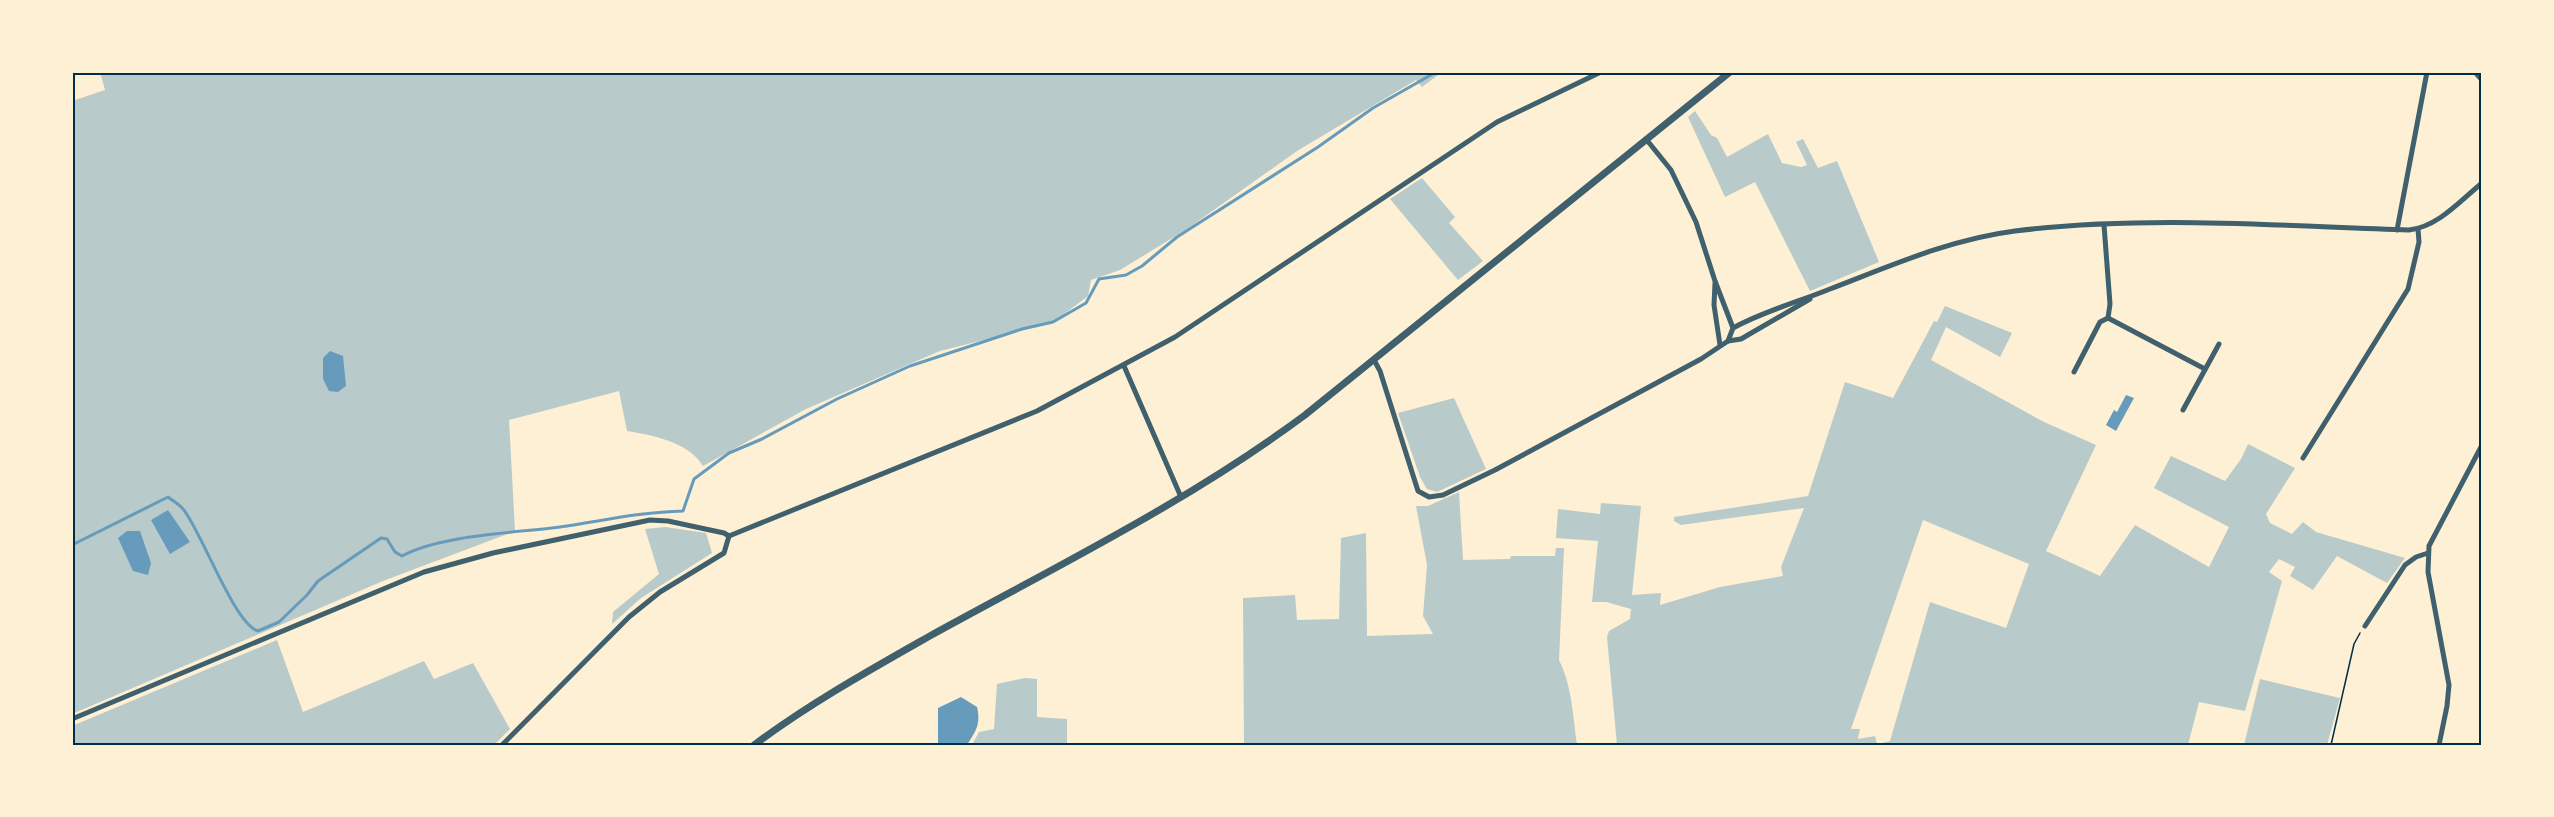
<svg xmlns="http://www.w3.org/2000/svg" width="2554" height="817" viewBox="0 0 2554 817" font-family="'Nunito Sans',sans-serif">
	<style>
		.green { fill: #b9caca; fill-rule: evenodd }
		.water { fill: #669bbc }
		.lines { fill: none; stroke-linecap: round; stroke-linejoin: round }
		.stream { stroke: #669bbc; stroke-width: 3 }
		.path { stroke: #003049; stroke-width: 1.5 }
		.minor { stroke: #3f606c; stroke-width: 5 }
		.tertiary { stroke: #3f606c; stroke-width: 7 }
		.neatline { fill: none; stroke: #003049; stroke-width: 2 }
	</style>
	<rect width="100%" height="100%" fill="#fdf0d5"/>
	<g class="green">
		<path d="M100,72H1442L1422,87L1416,80L1297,151L1187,229L1120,270L1091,280L1088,296L1052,323L940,351L806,409L703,466C689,442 652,435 627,431L619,391L509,420L515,531L383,581L72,714V101L105,90Z"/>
		<polygon points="1695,111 1711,135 1717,138 1727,157 1768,134 1782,163 1801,167 1807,165 1796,142 1803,139 1818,168 1837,161 1879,262 1810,291 1755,182 1725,197 1688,117"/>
		<polygon points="1422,178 1455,217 1449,223 1483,261 1458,280 1390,199"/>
		<path d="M1945,306L2012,333L2000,357L1946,327L1931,360L2044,422L2096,445L2046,551L2100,576L2135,525L2209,567L2229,527L2154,488L2171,456L2225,481L2241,459L2248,444L2295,468L2266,514L2270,523L2292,534L2303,522L2316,532L2405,558L2387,583L2337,556L2313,590L2290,576L2295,567L2279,559L2269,572L2282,581L2245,711L2199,702L2188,745H1617L1607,637L1609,631L1630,619L1631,609L1606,602H1592L1598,541L1556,538L1558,509L1600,514L1601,503L1641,506L1632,595L1661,593L1660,605L1720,587L1783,576L1781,567L1804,508L1681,525L1674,521V517L1808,496L1845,382L1893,398L1934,321L1937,322ZM1923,520L2029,564L2006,628L1930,602L1890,741L1877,744L1875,736L1858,739L1860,729H1851Z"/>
		<polygon points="1454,398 1486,469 1437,492 1427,489 1420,477 1398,413"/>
		<path d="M1459,492L1463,560L1510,559L1511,556H1555L1556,548H1564L1559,660C1572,686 1573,716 1577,745H1244L1243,598L1295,595L1297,620L1339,619L1341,538L1366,533L1367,636L1433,634L1423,616L1427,565L1416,506H1428Z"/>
		<polygon points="665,527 706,533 712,553 641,598 612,624 613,612 659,574 645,529"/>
		<polygon points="277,640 303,712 424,661 434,679 473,663 510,729 494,745 72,745 72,726"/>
		<polygon points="1025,678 1037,679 1037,717 1067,719 1067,745 972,745 979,732 994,729 997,684"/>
		<polygon points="2260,679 2340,698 2327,745 2244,745"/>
	</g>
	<g class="water">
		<polygon points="330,351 343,356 346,386 338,392 329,391 323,379 323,358"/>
		<polygon points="2126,395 2134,398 2116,431 2106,425 2114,410 2117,412"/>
		<polygon points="168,510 190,542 170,554 151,520"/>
		<polygon points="127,531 140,531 151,563 148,575 133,571 118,538"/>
		<path d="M961,697L977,707C981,724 976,731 967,745H938V708Z"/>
	</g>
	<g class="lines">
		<path class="stream" d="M72,545L168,497C173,501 179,504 183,509C201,530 234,624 258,631L279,622L307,595L318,581L381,538L387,539L395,552L402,556C440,535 515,533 560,527C602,521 640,512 683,511L694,479L729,453L762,439L837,399L910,366L1022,329L1053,322L1086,303L1099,279L1126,275L1142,266L1177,237L1318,147L1373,108L1436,72"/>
		<polyline class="path" points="2331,745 2354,644 2360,633"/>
		<g class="minor">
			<polyline points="2475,72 2482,80"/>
			<polyline points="2104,225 2110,304 2108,318 2205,369"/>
			<polyline points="2397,230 2427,72"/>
			<polyline points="1715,283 1714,305 1720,345"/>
			<path d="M1733,328C1764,311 1798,302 1830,289C1890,266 1951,239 2015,231C2146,215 2279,226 2409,230C2438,227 2461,200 2482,183"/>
			<polyline points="1728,341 1741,339 1810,299"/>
			<polyline points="1374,360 1380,371 1418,491 1429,497 1443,495 1495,470 1701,359 1728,341 1733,328 1715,281 1696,222 1671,170 1646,139"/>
			<polyline points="1124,366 1181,497"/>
			<polyline points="2074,372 2100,322 2108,318"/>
			<polyline points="2183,410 2219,344"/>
			<polyline points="2303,458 2408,289 2419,242 2418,229"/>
			<polyline points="729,536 1037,411 1175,337 1497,122 1601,72"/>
			<polyline points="2365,626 2405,565 2416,557 2428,553"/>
			<polyline points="72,719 424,572 493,553 650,520 668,521 724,533 729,536"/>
			<polyline points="502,745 629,617 660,592 724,553 729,536"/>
			<polyline points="2439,745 2447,706 2449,685 2428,572 2429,546 2482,445"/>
		</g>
		<path class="tertiary" d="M754,745C809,704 868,671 928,637C1055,567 1188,502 1305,415L1730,72"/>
	</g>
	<rect width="2554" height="817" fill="none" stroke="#fdf0d5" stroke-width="147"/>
	<rect x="74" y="74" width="2406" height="670" class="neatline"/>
</svg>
